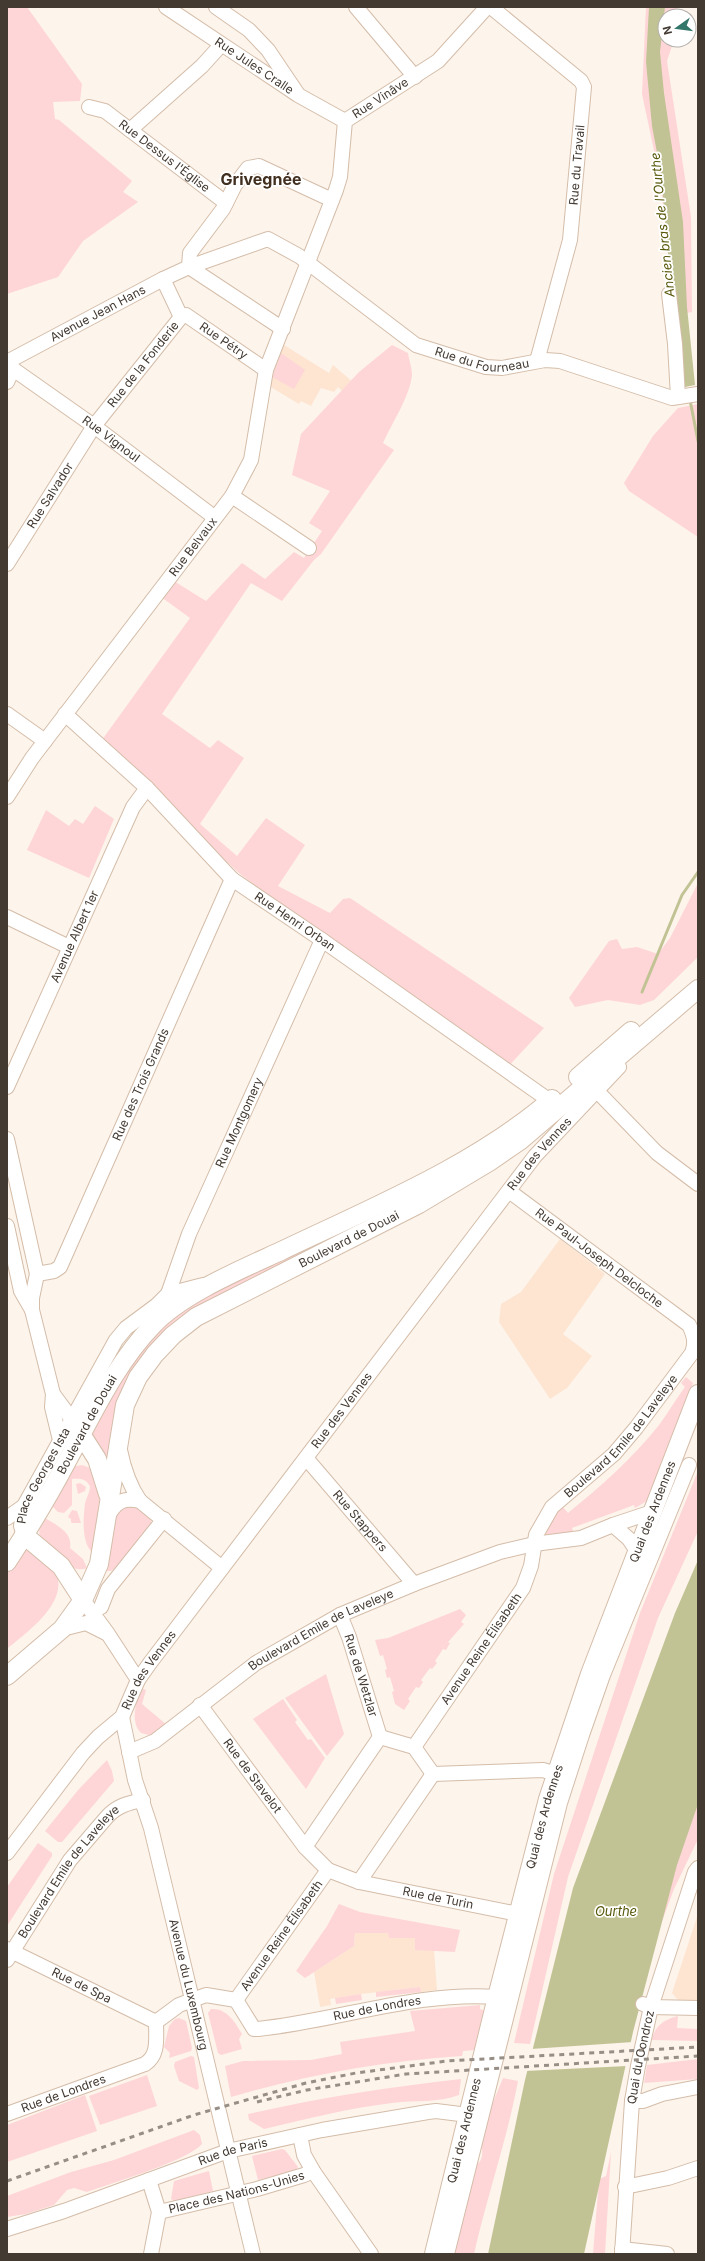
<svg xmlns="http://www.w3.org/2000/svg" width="705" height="2261" viewBox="0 0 705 2261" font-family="Inter,sans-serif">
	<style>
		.built { fill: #fde5d1 }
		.green { fill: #ffd6d7 }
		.water { fill: #c1c394 }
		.pier { fill: #fdf4ec }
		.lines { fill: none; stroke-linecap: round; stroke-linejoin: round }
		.stream { stroke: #c1c394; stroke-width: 3 }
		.minor-casing { stroke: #d4bda9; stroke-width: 16 }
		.major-casing { stroke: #d4bda9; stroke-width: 20 }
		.minor { stroke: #fff; stroke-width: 14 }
		.major { stroke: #fff; stroke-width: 18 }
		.rail { stroke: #978e86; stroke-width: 3; stroke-dasharray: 5 5; stroke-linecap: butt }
		.labels { text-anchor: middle; stroke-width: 3.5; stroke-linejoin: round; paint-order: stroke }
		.street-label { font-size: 12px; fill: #433a32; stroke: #fff }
		.water-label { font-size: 13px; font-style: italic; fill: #59580a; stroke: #fff }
		.district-label { font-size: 16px; font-weight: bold; fill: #412f1f; stroke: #fff }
	</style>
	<rect width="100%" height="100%" fill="#fdf4ec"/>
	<g class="built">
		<polygon points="284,345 329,373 333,365 354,383 344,393 338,387 334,392 321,388 311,406 301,401 299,404 269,386"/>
		<polygon points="560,1239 605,1274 563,1334 592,1356 567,1388 550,1399 499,1322 501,1304 521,1292"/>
		<polygon points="698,1914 698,2002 679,2001 672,1993"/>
		<polygon points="355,1933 389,1933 389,1938 415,1938 415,1950 434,1950 437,1990 421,1992 420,1987 361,1994 330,1999 331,2005 320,2007 314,1972 354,1946"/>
	</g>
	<g class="green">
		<polygon points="7,7 27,7 82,84 80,101 53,102 55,119 59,120 132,181 123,192 138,202 83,241 58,277 7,294"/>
		<polygon points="646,7 677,7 676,16 665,16 665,40 674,40 667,61 691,217 692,312 677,315 659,174 642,94"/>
		<path d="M392,345L408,353C409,360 412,368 412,375C410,396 392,423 383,443L394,450L321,554L314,560L282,601L251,583L162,714L210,748L218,740L244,758L200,824L237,856L266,818L305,845L278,886L330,913L343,899L350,898L544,1028L506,1069L323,939L239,873L99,744L190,618L157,594L169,578L206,601L242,563L265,579L294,552L304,558L322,531L309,523L330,491L292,475L301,434L359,372Z"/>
		<polygon points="281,353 305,370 294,389 272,377"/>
		<polygon points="698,404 698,537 629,491 624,483 653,436 678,408"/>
		<polygon points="95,806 114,819 89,878 27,850 46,810 69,826 75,819 83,824"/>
		<polygon points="698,883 698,957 654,1000 640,1005 608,1000 575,1007 569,998 609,941 617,939 622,949 637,947 658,954 670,938"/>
		<polygon points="410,1194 148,1351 111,1466 86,1432 138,1347 188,1303"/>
		<path d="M686,1377L693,1383L647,1501L635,1508L634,1505L572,1528L574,1534L544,1536L542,1534L562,1506L568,1513C600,1487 633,1458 659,1425C668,1413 676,1399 685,1387L681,1383Z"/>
		<path d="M82,1465L93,1469L101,1488L95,1532L96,1555C81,1548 83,1519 85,1504C86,1498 90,1493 90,1486C86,1479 80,1478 72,1479V1505L64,1513L58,1512L52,1506L59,1494L70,1467Z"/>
		<polygon points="698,1471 698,1531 658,1618 568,1877 530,2044 514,2043 554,1874 640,1613"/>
		<polygon points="80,1483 86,1487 85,1491 78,1494 76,1484"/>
		<polygon points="137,1506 151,1519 151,1524 115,1568 111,1571 107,1571 105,1568 117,1508"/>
		<polygon points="72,1510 77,1511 81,1523 72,1523 71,1522 71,1519 68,1517"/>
		<path d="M45,1518C56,1525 73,1532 70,1548L83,1559L87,1568C67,1575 52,1550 40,1537L39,1530Z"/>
		<path d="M24,1544C32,1551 53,1565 56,1573C69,1603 26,1633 7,1649V1574Z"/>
		<polygon points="460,1609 466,1615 461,1622 464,1624 448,1642 450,1643 446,1650 443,1649 435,1661 437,1663 432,1669 430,1668 421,1680 423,1682 419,1688 416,1687 408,1699 410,1701 404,1710 395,1704 392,1692 394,1691 390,1677 387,1678 385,1670 387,1669 383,1655 380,1656 375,1640 388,1638"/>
		<polygon points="326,1674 344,1734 327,1756 285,1698"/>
		<path d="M141,1688L146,1690L142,1704L167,1725L153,1736L141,1733C130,1722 136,1701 141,1688Z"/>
		<polygon points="283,1699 297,1720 295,1722 308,1740 311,1739 325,1758 306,1789 253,1719"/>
		<polygon points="107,1760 112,1771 114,1781 62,1842 58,1842 45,1831 79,1789"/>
		<polygon points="698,1786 698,1839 674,1889 655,1940"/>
		<polygon points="38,1843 52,1853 52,1856 7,1926 7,1887"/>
		<polygon points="339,1904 360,1912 460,1930 455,1952 415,1950 415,1938 389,1938 388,1933 355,1933 354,1946 305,1978 296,1971 327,1926"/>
		<polygon points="420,1987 421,1992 376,1997 376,1992"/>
		<polygon points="361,1994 362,2000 336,2004 335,1998"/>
		<path d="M480,2005V2009L485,2011L475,2050L463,2051L462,2056C384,2061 306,2075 231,2097L225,2066L243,2061L311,2060L342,2054L340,2042L415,2031L410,2011Z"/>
		<path d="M211,2009C227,2008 235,2022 242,2034L239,2039L242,2049L221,2055L218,2053L208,2013Z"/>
		<path d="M678,2016L677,2028L698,2029V2041L652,2040C654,2026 665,2019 678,2016Z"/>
		<polygon points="179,2018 186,2021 192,2048 191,2051 169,2058 170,2053 164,2047 169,2026 175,2019"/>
		<path d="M191,2056L194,2057C196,2068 197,2077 199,2088L197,2090L179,2081L174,2066L175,2062Z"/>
		<polygon points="698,2059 698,2079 644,2083 647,2065"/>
		<polygon points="147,2075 157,2106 100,2125 89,2096"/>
		<path d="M503,2078L518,2081C507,2140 487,2196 474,2254H454L474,2166C486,2160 481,2151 482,2140C484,2121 496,2096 503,2078Z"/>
		<path d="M461,2079L459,2095C438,2103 415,2100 392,2103C349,2108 306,2119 264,2129L249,2120L248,2114C318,2098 389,2087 461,2079Z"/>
		<polygon points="85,2095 97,2131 7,2162 7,2125"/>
		<path d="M194,2130L200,2135L202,2144C187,2161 112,2183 87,2192L74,2188L67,2190L54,2205L26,2214L7,2217V2196L71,2172L114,2160Z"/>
		<polygon points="282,2149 285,2150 298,2167 296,2170 258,2180 252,2156"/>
		<polygon points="611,2152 605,2254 593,2254 599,2179 606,2176"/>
		<polygon points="209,2171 213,2191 174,2201 171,2199 174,2181"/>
	</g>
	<g class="water">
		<polygon points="649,7 665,7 660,52 664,93 683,222 687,307 695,385 680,388 661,174 652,126 646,62"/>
		<polygon points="698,1560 698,1804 677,1865 633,2032 584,2254 488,2254 525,2080 573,1888 675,1613"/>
	</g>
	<polygon class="pier" points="633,2042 627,2066 525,2071 531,2049"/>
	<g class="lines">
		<g class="stream">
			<polyline points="690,400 698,441"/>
			<polyline points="642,992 682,895 698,872"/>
		</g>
		<g class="minor-casing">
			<g id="minor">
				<path id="s1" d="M166,7L298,95L345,121"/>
				<polyline points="216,7 249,30 268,50 297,93"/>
				<polyline points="356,7 415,77"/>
				<polyline points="491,7 581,81 584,87 570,240 537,361"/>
				<path id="s2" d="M89,107L105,111L226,203"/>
				<polyline points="130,130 202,66 221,45"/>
				<polyline points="189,267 190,253 223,209 235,185 248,168 259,166 332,200"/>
				<polyline points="189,267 283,329"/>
				<polyline points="669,294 675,344 678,397"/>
				<path id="s3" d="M181,317L186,315L266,370"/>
				<path id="s4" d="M7,362L163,279L189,267L268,239L299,256L416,345L486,367L502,368L545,360L560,361L666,396L672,398L698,394"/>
				<path id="s5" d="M8,362L13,369L94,426L214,517"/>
				<polyline points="7,382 13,369"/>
				<polyline points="232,496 309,548"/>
				<path id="s6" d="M7,564L94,426L181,317L163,279"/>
				<polyline points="7,714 45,741"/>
				<path id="s7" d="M65,714L147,788L232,879L322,940L550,1101"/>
				<path id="s8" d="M7,797L32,758L232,496L251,460L266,370L336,190L340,177L345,121L438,61L487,7"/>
				<polyline points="7,917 69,947"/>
				<path id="s9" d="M7,1087L133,807L147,788"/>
				<polyline points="596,1090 657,1153 698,1184"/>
				<polyline points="7,1139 37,1274 32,1298 32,1310 53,1394 52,1407 60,1440"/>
				<polyline points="7,1226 21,1291 32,1310"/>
				<path id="s10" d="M37,1274L54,1271L60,1267L232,879"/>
				<path id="s11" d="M174,1308L168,1294L189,1234L322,940"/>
				<polyline points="53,1394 76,1425"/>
				<path d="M120,1450C124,1470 129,1485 140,1501"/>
				<path id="s12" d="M306,1458L414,1584"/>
				<polyline points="7,1518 24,1506"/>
				<path d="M107,1518C115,1502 123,1497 140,1501L222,1568"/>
				<polyline points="613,1525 629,1539 637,1551"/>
				<path id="s13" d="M24,1535L21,1526L24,1506L116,1340L126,1328L157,1305L168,1294L203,1285"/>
				<polyline points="83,1600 108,1634 138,1680"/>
				<polyline points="101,1607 108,1589 164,1519"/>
				<path id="s14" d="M340,1615L349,1637L380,1737"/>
				<polyline points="62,1629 86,1623 106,1633"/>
				<path id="s15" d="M200,1705L305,1847L328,1870L359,1882L518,1914"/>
				<path id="s16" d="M122,1717L135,1780L151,1828L253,2254"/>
				<polyline points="380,1737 414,1747 433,1774"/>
				<path id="s17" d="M414,1747L523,1588L531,1566L536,1535L552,1507L614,1454L636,1428L692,1353C696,1343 694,1335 689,1325L509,1191"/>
				<path id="s18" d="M129,1752L155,1741L256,1663L340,1615L414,1584L500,1552L534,1544L581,1538L613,1525L652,1512"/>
				<polyline points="433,1774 543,1770 556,1774"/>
				<polyline points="305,1847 380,1737"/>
				<path id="s19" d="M7,1853L83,1753L98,1737L122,1717L138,1680L150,1663L535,1156L619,1067L617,1063"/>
				<polyline points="359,1882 433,1774"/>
				<path id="s20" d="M7,1949L156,2022"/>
				<path id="s21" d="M7,1960L70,1860L106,1818C116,1806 128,1803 143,1800"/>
				<path id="s22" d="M236,2000L328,1870"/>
				<polyline points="643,2004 651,2007 698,2008"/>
				<path id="s23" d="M156,2022L179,2005L206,1995L236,2000L254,2029H258C337,2021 416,1991 497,1997"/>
				<polyline points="632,2101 643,2101 662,2094 698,2087"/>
				<path id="s24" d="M7,2114L145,2064C159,2055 156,2039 156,2022"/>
				<polyline points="300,2135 304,2155 313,2171 371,2254"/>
				<polyline points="149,2180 159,2212 151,2254"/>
				<polyline points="625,2187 668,2178 698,2168"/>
				<path id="s25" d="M159,2212L257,2189L304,2175L313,2171"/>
				<path id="s26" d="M7,2229L64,2211L228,2151L322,2130L428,2112L436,2111L468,2115"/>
				<polyline points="622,2249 667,2254"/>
				<polyline points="447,2254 560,1803 582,1735 603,1675 689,1465"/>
				<path id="s27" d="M622,2254L632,2101L638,2066L651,2007L695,1872L698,1868"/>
			</g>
		</g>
		<g class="major-casing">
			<g id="major">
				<polyline points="578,1077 631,1031"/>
				<polyline points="81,1434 97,1459 108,1494"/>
				<polyline points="24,1535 61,1566 83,1600"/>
				<path id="s28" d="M7,1562C28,1530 48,1497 66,1463C92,1416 115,1364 153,1325C182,1294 242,1269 281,1251C371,1208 476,1165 552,1099"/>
				<path id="s29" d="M7,1676L62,1629L83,1600L99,1564L125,1405L138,1377L155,1354L173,1335L196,1317L419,1204L489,1162L521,1140L698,989"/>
				<path id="s30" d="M434,2254L497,1997L548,1799L590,1674L698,1394"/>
			</g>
		</g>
		<use href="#minor" class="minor"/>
		<use href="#major" class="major"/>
		<g class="rail">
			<polyline points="257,2102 307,2090 406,2074 698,2056"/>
			<polyline points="7,2181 194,2115 306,2083 356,2073 447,2061 698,2047"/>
		</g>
	</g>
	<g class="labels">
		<g class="street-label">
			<text dy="4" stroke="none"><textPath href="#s1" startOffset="106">Rue Jules Cralle</textPath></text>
			<text dy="4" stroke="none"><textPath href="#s8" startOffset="813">Rue Vinâve</textPath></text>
			<text dy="4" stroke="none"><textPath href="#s2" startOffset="91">Rue Dessus l'Église</textPath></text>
			<text transform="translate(577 165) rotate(-85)" y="4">Rue du Travail</text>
			<text dy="4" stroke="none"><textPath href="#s4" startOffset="103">Avenue Jean Hans</textPath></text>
			<text dy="4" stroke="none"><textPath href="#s3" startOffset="51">Rue Pétry</textPath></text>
			<text dy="4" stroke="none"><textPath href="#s4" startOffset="540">Rue du Fourneau</textPath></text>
			<text dy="4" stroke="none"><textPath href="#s6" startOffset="242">Rue de la Fonderie</textPath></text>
			<text dy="4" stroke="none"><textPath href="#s5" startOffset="129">Rue Vignoul</textPath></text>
			<text dy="4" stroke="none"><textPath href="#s6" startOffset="81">Rue Salvador</textPath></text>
			<text dy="4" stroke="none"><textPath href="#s8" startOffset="312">Rue Belvaux</textPath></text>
			<text dy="4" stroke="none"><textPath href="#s7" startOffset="311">Rue Henri Orban</textPath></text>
			<text dy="4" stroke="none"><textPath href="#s9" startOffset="165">Avenue Albert 1er</textPath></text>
			<text dy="4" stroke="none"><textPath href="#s10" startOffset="224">Rue des Trois Grands</textPath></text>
			<text dy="4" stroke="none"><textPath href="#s11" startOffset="201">Rue Montgomery</textPath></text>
			<text dy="4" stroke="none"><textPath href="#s19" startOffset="881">Rue des Vennes</textPath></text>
			<text dy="4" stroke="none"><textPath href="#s29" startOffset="595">Boulevard de Douai</textPath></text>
			<text transform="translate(599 1258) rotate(37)" y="4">Rue Paul-Joseph Delcloche</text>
			<text dy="4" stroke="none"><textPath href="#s19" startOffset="557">Rue des Vennes</textPath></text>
			<text dy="4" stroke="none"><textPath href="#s28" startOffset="159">Boulevard de Douai</textPath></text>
			<text dy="4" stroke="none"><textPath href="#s17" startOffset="379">Boulevard Emile de Laveleye</textPath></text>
			<text dy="4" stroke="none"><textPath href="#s13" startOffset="65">Place Georges Ista</textPath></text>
			<text dy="4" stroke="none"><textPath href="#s30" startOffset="775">Quai des Ardennes</textPath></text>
			<text dy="4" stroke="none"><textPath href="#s12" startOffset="83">Rue Stappers</textPath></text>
			<text dy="4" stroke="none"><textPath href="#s18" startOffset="229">Boulevard Emile de Laveleye</textPath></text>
			<text dy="4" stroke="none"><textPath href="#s17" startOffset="119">Avenue Reine Élisabeth</textPath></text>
			<text dy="4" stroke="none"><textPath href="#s19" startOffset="233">Rue des Vennes</textPath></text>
			<text dy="4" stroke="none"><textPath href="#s14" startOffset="64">Rue de Wetzlar</textPath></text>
			<text dy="4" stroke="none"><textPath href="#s15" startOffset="88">Rue de Stavelot</textPath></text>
			<text dy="4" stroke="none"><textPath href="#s30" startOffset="451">Quai des Ardennes</textPath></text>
			<text dy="4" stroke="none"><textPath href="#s21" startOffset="108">Boulevard Emile de Laveleye</textPath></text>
			<text dy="4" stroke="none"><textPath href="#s15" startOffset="323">Rue de Turin</textPath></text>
			<text dy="4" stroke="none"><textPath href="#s22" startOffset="79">Avenue Reine Élisabeth</textPath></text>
			<text dy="4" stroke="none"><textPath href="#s16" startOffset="276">Avenue du Luxembourg</textPath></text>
			<text dy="4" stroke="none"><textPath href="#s20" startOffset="83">Rue de Spa</textPath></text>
			<text dy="4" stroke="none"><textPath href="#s23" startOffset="247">Rue de Londres</textPath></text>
			<text dy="4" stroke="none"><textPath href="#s27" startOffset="198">Quai du Condroz</textPath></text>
			<text dy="4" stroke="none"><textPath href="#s24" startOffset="60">Rue de Londres</textPath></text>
			<text dy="4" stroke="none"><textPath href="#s30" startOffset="127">Quai des Ardennes</textPath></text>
			<text dy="4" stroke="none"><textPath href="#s26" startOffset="239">Rue de Paris</textPath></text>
			<text dy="4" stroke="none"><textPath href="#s25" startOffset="80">Place des Nations-Unies</textPath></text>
		</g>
		<g class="water-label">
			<text transform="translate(662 225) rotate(-96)" y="5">Ancien bras de l'Ourthe</text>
			<text x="616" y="1916">Ourthe</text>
		</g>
		<g class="district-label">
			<text x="261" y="185">Grivegnée</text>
		</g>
	</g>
	<rect width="705" height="2261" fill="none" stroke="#433a32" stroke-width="16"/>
	<g transform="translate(677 28) rotate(256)"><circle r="19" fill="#ffffff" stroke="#b4b0ad"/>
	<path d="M0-3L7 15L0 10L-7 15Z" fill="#33776a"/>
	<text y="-6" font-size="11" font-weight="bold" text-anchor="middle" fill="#433a32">N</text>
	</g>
</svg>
